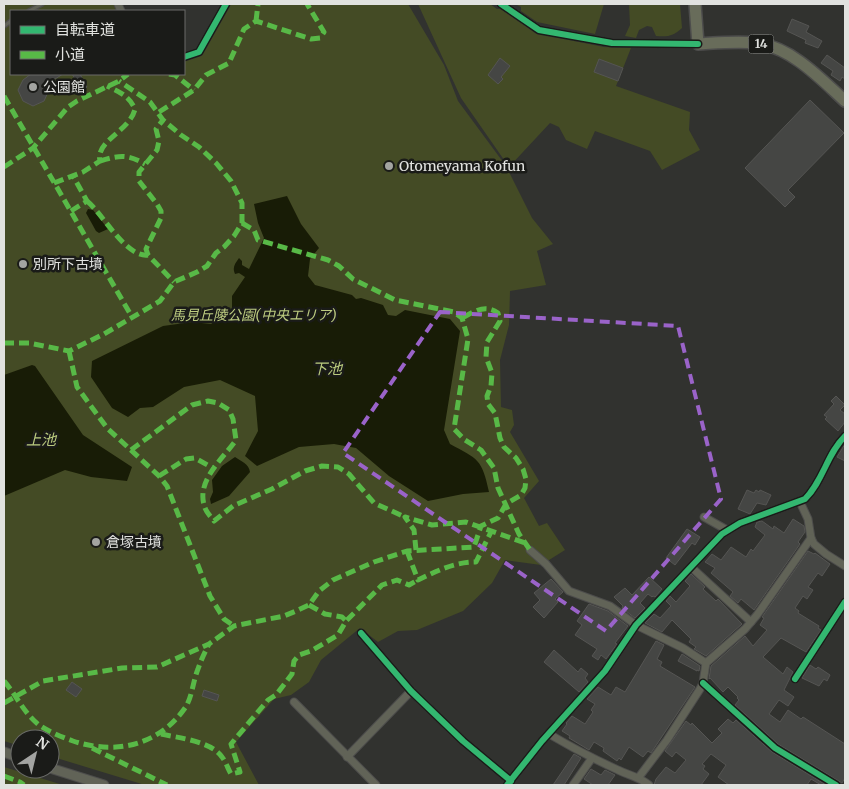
<svg xmlns="http://www.w3.org/2000/svg" width="849" height="789" viewBox="0 0 849 789" font-family="Merriweather,'Noto Sans JP',serif">
	<style>
		.green { fill: #444b25 }
		.water { fill: #181c06 }
		.building { fill: #454644; stroke: #555553 }
		.lines { fill: none; stroke-linecap: round; stroke-linejoin: round }
		.service-casing { stroke: #4d4d4c; stroke-width: 5.5 }
		.minor-casing { stroke: #4d4d4c; stroke-width: 9 }
		.tertiary-casing { stroke: #4d4d4c; stroke-width: 11 }
		.primary-casing { stroke: #4d4d4c; stroke-width: 14 }
		.service { stroke: #616357; stroke-width: 3 }
		.minor { stroke: #616357; stroke-width: 7 }
		.tertiary { stroke: #616357; stroke-width: 9 }
		.primary { stroke: #686c5a; stroke-width: 11 }
		.quiet { stroke: #58b947; stroke-width: 5; stroke-dasharray: 10 5; stroke-linecap: butt }
		.cycleway-casing { stroke: #1a1b18; stroke-width: 9 }
		.cycleway { stroke: #33b770; stroke-width: 6 }
		.marked { fill: none; stroke: #9a63c9; stroke-width: 4; stroke-dasharray: 10 6; stroke-linejoin: round }
		.poi-dot { fill: #a3a4a1; stroke: #1a1b18; stroke-width: 2 }
		.labels { text-anchor: middle; stroke-width: 5; stroke-linejoin: round; paint-order: stroke }
		.shield { fill: #1a1b18; stroke: #a5a6a3; stroke-width: 1 }
		.shield-label { font-size: 12px; font-weight: bold; fill: #e1e2df }
		.poi-label { font-size: 14px; fill: #e1e2df; stroke: #1a1b18; text-anchor: start }
		.park-label { font-size: 14px; font-style: italic; fill: #bdcc80; stroke: #1a1b18 }
		.water-label { font-size: 15px; font-style: italic; fill: #baca7e; stroke: #1a1b18 }
	</style>
	<rect width="100%" height="100%" fill="#31322f"/>
	<g class="green">
		<polygon points="4,4 114,4 116,11 11,11 11,74 184,74 184,61 202,54 230,4 408,4 444,65 458,101 506,166 532,218 553,244 537,251 546,285 510,291 509,325 500,360 501,407 512,410 514,425 510,432 539,481 524,498 539,526 547,523 565,550 541,565 505,560 492,583 463,611 417,630 398,631 378,642 360,628 321,660 309,682 291,695 274,699 236,742 259,785 145,785 50,756 50,739 20,739 20,746 4,741"/>
		<polygon points="418,4 490,4 497,9 504,8 535,33 604,47 631,48 616,86 690,112 689,130 700,150 662,170 650,151 595,131 587,149 566,140 559,127 550,123 509,167 461,98"/>
		<polygon points="515,4 604,4 595,34 537,22 521,11 521,7"/>
		<path d="M629,4H680L682,28C673,36 669,37 656,36L652,27L647,26L639,30L636,38L625,36L630,25Z"/>
		<polygon points="4,767 63,785 4,785"/>
	</g>
	<g class="water">
		<path d="M287,196L301,224L319,248L310,259L308,276L315,285L352,295L356,299L361,298L383,305L388,315L396,316L405,310L450,319L460,331L444,430L450,444C478,459 482,459 489,492L463,494L428,501L389,476L356,448L334,444L299,447L257,466L245,456L258,431L255,396L220,380L184,387L153,407L140,408L128,417L112,408L91,377L92,361L163,326L192,322L211,324L232,311V296L245,277L239,273L235,274C232,267 235,264 239,258L242,261V265L249,269L264,238L258,223L254,204Z"/>
		<polygon points="88,209 93,210 108,229 99,233 96,231 86,213"/>
		<polygon points="32,365 35,366 83,435 132,467 127,481 91,477 65,470 4,496 4,375"/>
		<path d="M235,457C241,461 249,464 250,472L229,496L211,504L210,499L213,492L212,480L222,466Z"/>
	</g>
	<g class="building">
		<polygon points="792,19 809,26 806,32 822,41 818,48 805,43 806,40 787,31"/>
		<polygon points="827,55 845,68 845,79 842,77 840,81 831,75 833,71 821,63"/>
		<polygon points="500,58 510,66 501,77 503,79 498,84 488,75"/>
		<polygon points="599,59 623,68 618,81 594,72"/>
		<polygon points="31,74 63,74 47,84 49,90 44,101 33,106 23,101 18,90 23,80"/>
		<polygon points="72,74 80,74 87,87 82,90"/>
		<polygon points="810,100 844,133 788,190 795,197 785,207 745,168"/>
		<polygon points="836,396 845,405 840,410 845,414 845,422 838,431 825,419 827,417 824,415 834,404 831,401"/>
		<polygon points="845,444 845,461 837,457"/>
		<polygon points="747,490 754,493 756,490 759,492 760,490 771,495 766,505 757,503 750,514 738,509"/>
		<polygon points="793,519 804,526 805,532 798,542 800,544 754,610 741,599 738,603 730,596 733,592 711,573 715,568 705,562 712,554 721,560 731,547 746,557 751,549 753,551 765,535 755,527 757,522 762,521 773,529 774,526 784,533"/>
		<polygon points="687,529 700,537 695,545 692,543 675,565 666,558"/>
		<polygon points="808,551 814,554 815,553 830,564 822,576 818,573 808,587 813,590 807,599 803,596 795,608 799,611 798,613 819,626 818,628 821,630 806,652 781,638 763,657 783,674 787,667 793,672 784,690 794,697 788,706 779,700 769,714 780,722 788,710 801,719 803,717 845,744 845,778 842,783 778,744 735,705 739,700 737,698 738,697 728,687 723,692 710,678 709,679 711,666 745,636 753,646 767,630 760,625 764,618 762,617"/>
		<polygon points="691,574 705,587 703,589 716,601 718,599 742,624 706,656 694,649 696,647 689,642 691,639 672,620 662,632 645,623 654,614 660,618 671,606 666,601 670,596 676,602 690,586 685,581"/>
		<polygon points="649,577 662,589 655,597 653,596 652,597 648,594 640,603 645,608 635,618 622,608 623,606 614,597 625,588 632,595"/>
		<polygon points="551,579 563,592 555,599 558,602 544,618 533,607 540,600 534,593"/>
		<polygon points="589,604 608,611 628,626 615,643 617,644 606,659 601,655 598,660 592,656 597,649 575,635 582,625 577,621"/>
		<polygon points="656,641 664,645 657,659 662,662 660,666 695,687 651,753 648,751 643,757 629,747 621,760 619,758 617,761 603,751 604,748 594,742 589,750 569,738 570,736 562,731 567,724 566,723 572,716 585,724 593,712 591,710 595,704 587,699 598,687 611,695 616,687 625,692"/>
		<polygon points="554,650 578,672 581,668 588,674 585,678 588,682 579,692 544,662"/>
		<polygon points="682,654 700,666 699,671 697,670 697,671 678,661"/>
		<polygon points="810,665 816,669 818,667 830,675 827,681 824,679 819,686 802,678"/>
		<polygon points="72,682 82,689 76,697 66,690"/>
		<polygon points="204,690 219,695 217,701 202,696"/>
		<polygon points="728,719 733,723 736,720 772,752 826,785 821,785 811,779 807,785 729,785 718,777 726,765 711,754 702,764 705,766 703,769 709,774 701,785 654,785 656,779 666,767 675,773 686,760 676,752 672,757 665,751 686,721 691,725 692,723 712,743 722,733 718,729"/>
		<polygon points="574,754 581,758 564,785 553,785"/>
		<polygon points="591,769 601,775 605,770 615,775 608,785 593,785 584,779"/>
	</g>
	<g class="lines">
		<g class="service-casing">
			<g id="service">
				<polyline points="29,11 42,4"/>
				<polyline points="4,26 11,21"/>
			</g>
		</g>
		<g class="minor-casing">
			<g id="minor">
				<polyline points="118,4 121,11"/>
				<polyline points="501,4 539,30 612,43 698,44"/>
				<polyline points="184,57 199,52 226,4"/>
				<polyline points="800,502 808,519 811,538 814,544 826,554 845,566"/>
				<polyline points="704,517 727,530"/>
				<polyline points="530,550 546,564 569,591 610,606 636,625 683,648 706,663"/>
				<polyline points="691,567 751,622"/>
				<polyline points="361,633 411,691 463,741 511,781"/>
				<polyline points="795,679 845,602"/>
				<polyline points="703,683 775,748 836,785"/>
				<polyline points="294,702 376,785"/>
				<path d="M549,734C571,747 594,759 618,770C630,776 638,776 649,785"/>
				<polyline points="347,757 411,691"/>
				<polyline points="639,777 667,740 700,689 703,683 706,663 745,629 757,615 811,538"/>
				<path d="M507,785L542,741L605,671L636,625L722,534L740,523L805,499C823,481 827,454 845,436"/>
				<polyline points="573,785 592,758"/>
			</g>
		</g>
		<g class="tertiary-casing">
			<g id="tertiary">
				<polyline points="4,752 20,758"/>
				<polyline points="50,768 104,785"/>
			</g>
		</g>
		<g class="primary-casing">
			<path id="primary" d="M695,4L698,44C717,43 737,41 756,43C791,47 820,78 845,101"/>
		</g>
		<use href="#service" class="service"/>
		<use href="#minor" class="minor"/>
		<use href="#tertiary" class="tertiary"/>
		<use href="#primary" class="primary"/>
		<g class="quiet">
			<polyline points="256,21 258,4"/>
			<polyline points="169,74 175,75 194,90"/>
			<polyline points="4,96 132,317"/>
			<polyline points="159,112 194,90 206,75 229,63 244,29 256,21 311,39 320,38 324,32 307,4"/>
			<path d="M100,161C120,155 127,154 145,164"/>
			<polyline points="4,167 33,148 68,107 77,101 119,81 128,74"/>
			<path d="M54,183L83,172L100,161C95,141 130,131 135,109C129,96 120,92 107,86"/>
			<path d="M87,201C103,214 126,258 148,255L174,282"/>
			<polyline points="71,211 87,201 73,176"/>
			<polyline points="242,223 254,230 258,240 328,260 339,266 353,279 395,300 454,312 462,318 468,339 454,429 465,440 481,450 494,468 498,488 519,534 530,550"/>
			<polyline points="148,255 146,249 161,218 161,211 157,204 139,181 139,172 157,150 159,141 156,129 163,120"/>
			<polyline points="4,343 29,343 69,351 104,334 160,301 174,282 197,272 207,266 216,253 224,247 234,236 242,223 242,203 231,181 216,163 199,147 181,135 163,120 150,102 119,81"/>
			<polyline points="69,351 77,387 107,428 159,476 167,486 210,596 224,619 234,626"/>
			<path d="M131,450L192,405L208,401L218,403L229,410L233,419L236,440C222,460 195,481 205,508C207,513 211,517 214,521L233,506L272,489L305,471L322,466L338,467L349,474L374,503L405,517"/>
			<polyline points="159,476 186,459 195,458 213,468"/>
			<polyline points="416,550 414,530 405,517 432,525 466,522 525,543"/>
			<path d="M407,551L418,580C437,571 454,562 476,562L492,530"/>
			<polyline points="309,605 325,614 342,617 346,621"/>
			<path d="M4,681C17,696 23,712 39,725C49,732 62,737 73,741C115,755 158,746 185,708C192,698 193,681 198,669C201,660 205,652 209,644"/>
			<path d="M4,703L43,681L122,668L157,667L209,644L234,626L284,616L296,611L309,605L319,591L333,580L374,562L407,551L474,547L481,526L498,518L506,504L521,495L525,488L526,479L523,469L516,458L504,447L500,438L495,413L488,404L487,396L491,386L492,373L486,357L487,342L500,321L498,313C485,304 475,311 462,318"/>
			<path d="M161,734C179,738 211,741 222,757C226,762 228,769 231,774L240,772L231,744L268,700L276,695L292,674L294,661L299,655L311,651L338,635L346,621L382,585L397,580L409,585L418,580"/>
			<polyline points="92,748 167,785"/>
			<polyline points="4,776 20,782 24,785"/>
		</g>
		<g class="cycleway-casing">
			<g id="cycleway">
				<polyline points="501,4 539,30 612,43 698,44"/>
				<polyline points="184,57 199,52 226,4"/>
				<polyline points="361,633 411,691 463,741 511,781"/>
				<polyline points="795,679 845,602"/>
				<polyline points="703,683 775,748 836,785"/>
				<path d="M507,785L542,741L605,671L636,625L722,534L740,523L805,499C823,481 827,454 845,436"/>
			</g>
		</g>
		<use href="#cycleway" class="cycleway"/>
	</g>
	<path class="marked" d="M440,312L678,326L721,499L606,631L343,453Z"/>
	<g class="poi-dot">
		<circle cx="33" cy="87" r="5"/>
		<circle cx="389" cy="166" r="5"/>
		<circle cx="23" cy="264" r="5"/>
		<circle cx="96" cy="542" r="5"/>
	</g>
	<g class="labels">
		<rect class="shield" x="748.5" y="34.5" width="25" height="19" rx="4"/>
		<g class="shield-label">
			<text x="761" y="48">14</text>
		</g>
		<g class="poi-label">
			<text x="43" y="92">公園館</text>
			<text x="399" y="171">Otomeyama Kofun</text>
			<text x="33" y="269">別所下古墳</text>
			<text x="106" y="547">倉塚古墳</text>
		</g>
		<g class="park-label">
			<text x="254" y="320">馬見丘陵公園(中央エリア)</text>
		</g>
		<g class="water-label">
			<text x="327" y="374">下池</text>
			<text x="41" y="445">上池</text>
		</g>
	</g>
	<rect width="849" height="789" fill="none" stroke="#e1e2df" stroke-width="10"/>
	<rect x="10" y="10" width="175" height="65" fill="#1a1b18" stroke="#6a6b68"/>
	<rect x="20" y="26" width="25" height="8" fill="#33b770" stroke="#6a6b68"/>
	<text x="55" y="35" font-size="15" fill="#e1e2df">自転車道</text>
	<rect x="20" y="51" width="25" height="8" fill="#58b947" stroke="#6a6b68"/>
	<text x="55" y="60" font-size="15" fill="#e1e2df">小道</text>
	<g transform="translate(35 754) rotate(35)"><circle r="24" fill="#1a1b18" stroke="#6a6b68"/>
	<path d="M0-4L9 19L0 12L-9 19Z" fill="#a3a4a1"/>
	<text y="-8" font-size="14" font-weight="bold" text-anchor="middle" fill="#e1e2df">N</text>
	</g>
</svg>
